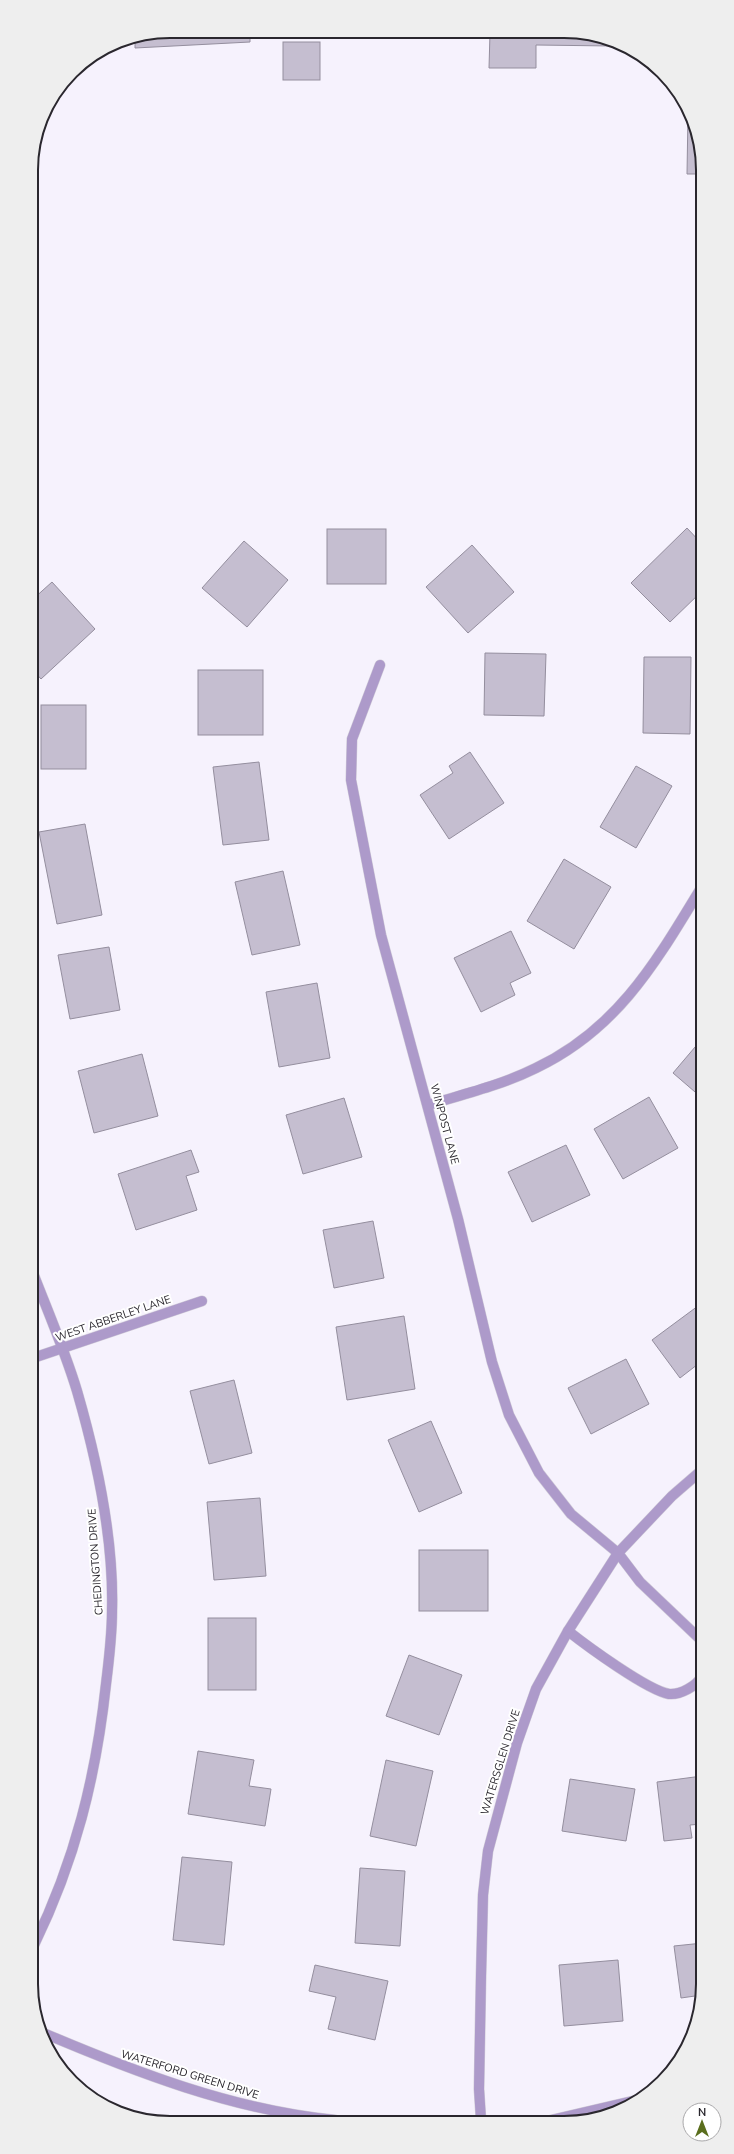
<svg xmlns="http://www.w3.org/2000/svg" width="734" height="2154" viewBox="0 0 734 2154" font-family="'Nunito Sans',sans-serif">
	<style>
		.building { fill: #c5bed0; stroke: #948e9e }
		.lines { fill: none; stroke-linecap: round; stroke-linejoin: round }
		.street-casing { stroke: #d1cdd8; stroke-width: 11 }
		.street { stroke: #ad9aca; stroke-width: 10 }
		.labels { text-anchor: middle; stroke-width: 4; stroke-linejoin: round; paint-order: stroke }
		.street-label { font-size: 11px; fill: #2a272e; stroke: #fff }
		.rim { fill: none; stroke: #2a272e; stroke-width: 2 }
	</style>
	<rect width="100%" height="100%" fill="#f6f2fd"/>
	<g class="building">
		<polygon points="170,31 250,32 250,42 135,48 135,38"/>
		<polygon points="490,33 592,34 611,41 611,46 536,45 536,68 489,68"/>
		<rect x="283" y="42" width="37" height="38"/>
		<polygon points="688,113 700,142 700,174 687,174"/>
		<polygon points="687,528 701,543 701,592 670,622 631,583"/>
		<rect x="327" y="529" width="59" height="55"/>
		<polygon points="244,541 288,580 247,627 202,588"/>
		<polygon points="472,545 514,592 468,633 426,587"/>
		<polygon points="52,582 95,629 41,679 32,669 32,600"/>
		<polygon points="485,653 546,654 544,716 484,715"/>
		<polygon points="644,657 691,657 690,734 643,733"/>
		<rect x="198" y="670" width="65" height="65"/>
		<rect x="41" y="705" width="45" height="64"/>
		<polygon points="470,752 504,803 449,839 420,795 453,773 449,766"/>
		<polygon points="259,762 269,840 223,845 213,767"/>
		<polygon points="636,766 672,786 636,848 600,827"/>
		<polygon points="85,824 102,915 57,924 39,832"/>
		<polygon points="564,859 611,887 574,949 527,921"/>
		<polygon points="283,871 300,945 252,955 235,882"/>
		<polygon points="511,931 531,973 510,983 515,995 481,1012 454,958"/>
		<polygon points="109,947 120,1010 70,1019 58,955"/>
		<polygon points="317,983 330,1058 279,1067 266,992"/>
		<polygon points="701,1040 702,1098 673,1073"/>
		<polygon points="142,1054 158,1116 94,1133 78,1071"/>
		<polygon points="649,1097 678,1148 623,1179 594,1129"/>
		<polygon points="344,1098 362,1157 303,1174 286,1115"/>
		<polygon points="566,1145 590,1195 532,1222 508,1172"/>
		<polygon points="191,1150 199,1172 186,1176 197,1210 136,1230 118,1174"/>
		<polygon points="373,1221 384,1278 334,1288 323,1230"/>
		<polygon points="702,1303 702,1361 680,1378 652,1340"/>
		<polygon points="404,1316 415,1389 347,1400 336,1327"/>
		<polygon points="626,1359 649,1404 591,1434 568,1388"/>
		<polygon points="234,1380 252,1453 209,1464 190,1391"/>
		<polygon points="431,1421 462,1493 419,1512 388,1440"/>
		<polygon points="260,1498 266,1576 214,1580 207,1502"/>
		<rect x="419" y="1550" width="69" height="61"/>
		<rect x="208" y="1618" width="48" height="72"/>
		<polygon points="409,1655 462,1675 439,1735 386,1716"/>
		<polygon points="198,1751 254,1760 249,1786 271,1789 265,1826 188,1814"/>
		<polygon points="386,1760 433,1771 416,1846 370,1836"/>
		<polygon points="702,1776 702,1824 690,1825 692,1838 664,1841 657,1782"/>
		<polygon points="570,1779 635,1789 626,1841 562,1831"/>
		<polygon points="182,1857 232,1862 224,1945 173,1940"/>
		<polygon points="360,1868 405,1871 400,1946 355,1943"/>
		<polygon points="703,1943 702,1995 681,1998 674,1946"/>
		<polygon points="618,1960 623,2021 564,2026 559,1965"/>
		<polygon points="315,1965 388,1981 375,2040 328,2029 336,1997 309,1991"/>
	</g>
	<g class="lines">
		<g class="street-casing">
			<g id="street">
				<polyline points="380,665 352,739 351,780 381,935 458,1219 492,1362 509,1415 539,1473 571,1514 618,1553 640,1582 702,1641"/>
				<path d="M428,1105C464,1094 502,1085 536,1068C618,1029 656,962 701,888"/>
				<path d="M33,1273C48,1312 65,1351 77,1391C97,1460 114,1539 112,1611C112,1635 109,1660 106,1684C96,1777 75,1861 34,1945"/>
				<polyline points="33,1358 202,1301"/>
				<path d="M568,1631C587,1646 647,1690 669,1694C680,1695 697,1686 702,1676"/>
				<path d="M41,2032C135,2072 233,2110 335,2120"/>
				<polyline points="481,2120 479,2089 481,1976 483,1895 488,1851 517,1743 536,1689 568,1631 618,1553 672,1496 702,1470"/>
				<polyline points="551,2120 641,2099"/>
			</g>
		</g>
		<use href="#street" class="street"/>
	</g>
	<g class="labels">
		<g class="street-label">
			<text transform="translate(445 1124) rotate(75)" y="4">WINPOST LANE</text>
			<text transform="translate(113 1318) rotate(-19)" y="4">WEST ABBERLEY LANE</text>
			<text transform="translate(95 1562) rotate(-94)" y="4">CHEDINGTON DRIVE</text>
			<text transform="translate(500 1762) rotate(-73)" y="4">WATERSGLEN DRIVE</text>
			<text transform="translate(190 2074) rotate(17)" y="4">WATERFORD GREEN DRIVE</text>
		</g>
	</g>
	<path d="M0 0H734V2154H0ZM170 38H564A132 132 0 0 1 696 170V1984A132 132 0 0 1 564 2116H170A132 132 0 0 1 38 1984V170A132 132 0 0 1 170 38Z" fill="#eee" fill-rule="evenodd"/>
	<path class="rim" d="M170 38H564A132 132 0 0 1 696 170V1984A132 132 0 0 1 564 2116H170A132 132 0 0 1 38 1984V170A132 132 0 0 1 170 38Z"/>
	<g transform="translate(702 2122)"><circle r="19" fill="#ffffff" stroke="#aaa9ab"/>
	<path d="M0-3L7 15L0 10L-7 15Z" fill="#5a6e1d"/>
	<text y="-6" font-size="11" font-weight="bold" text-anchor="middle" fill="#2a272e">N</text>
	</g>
</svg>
